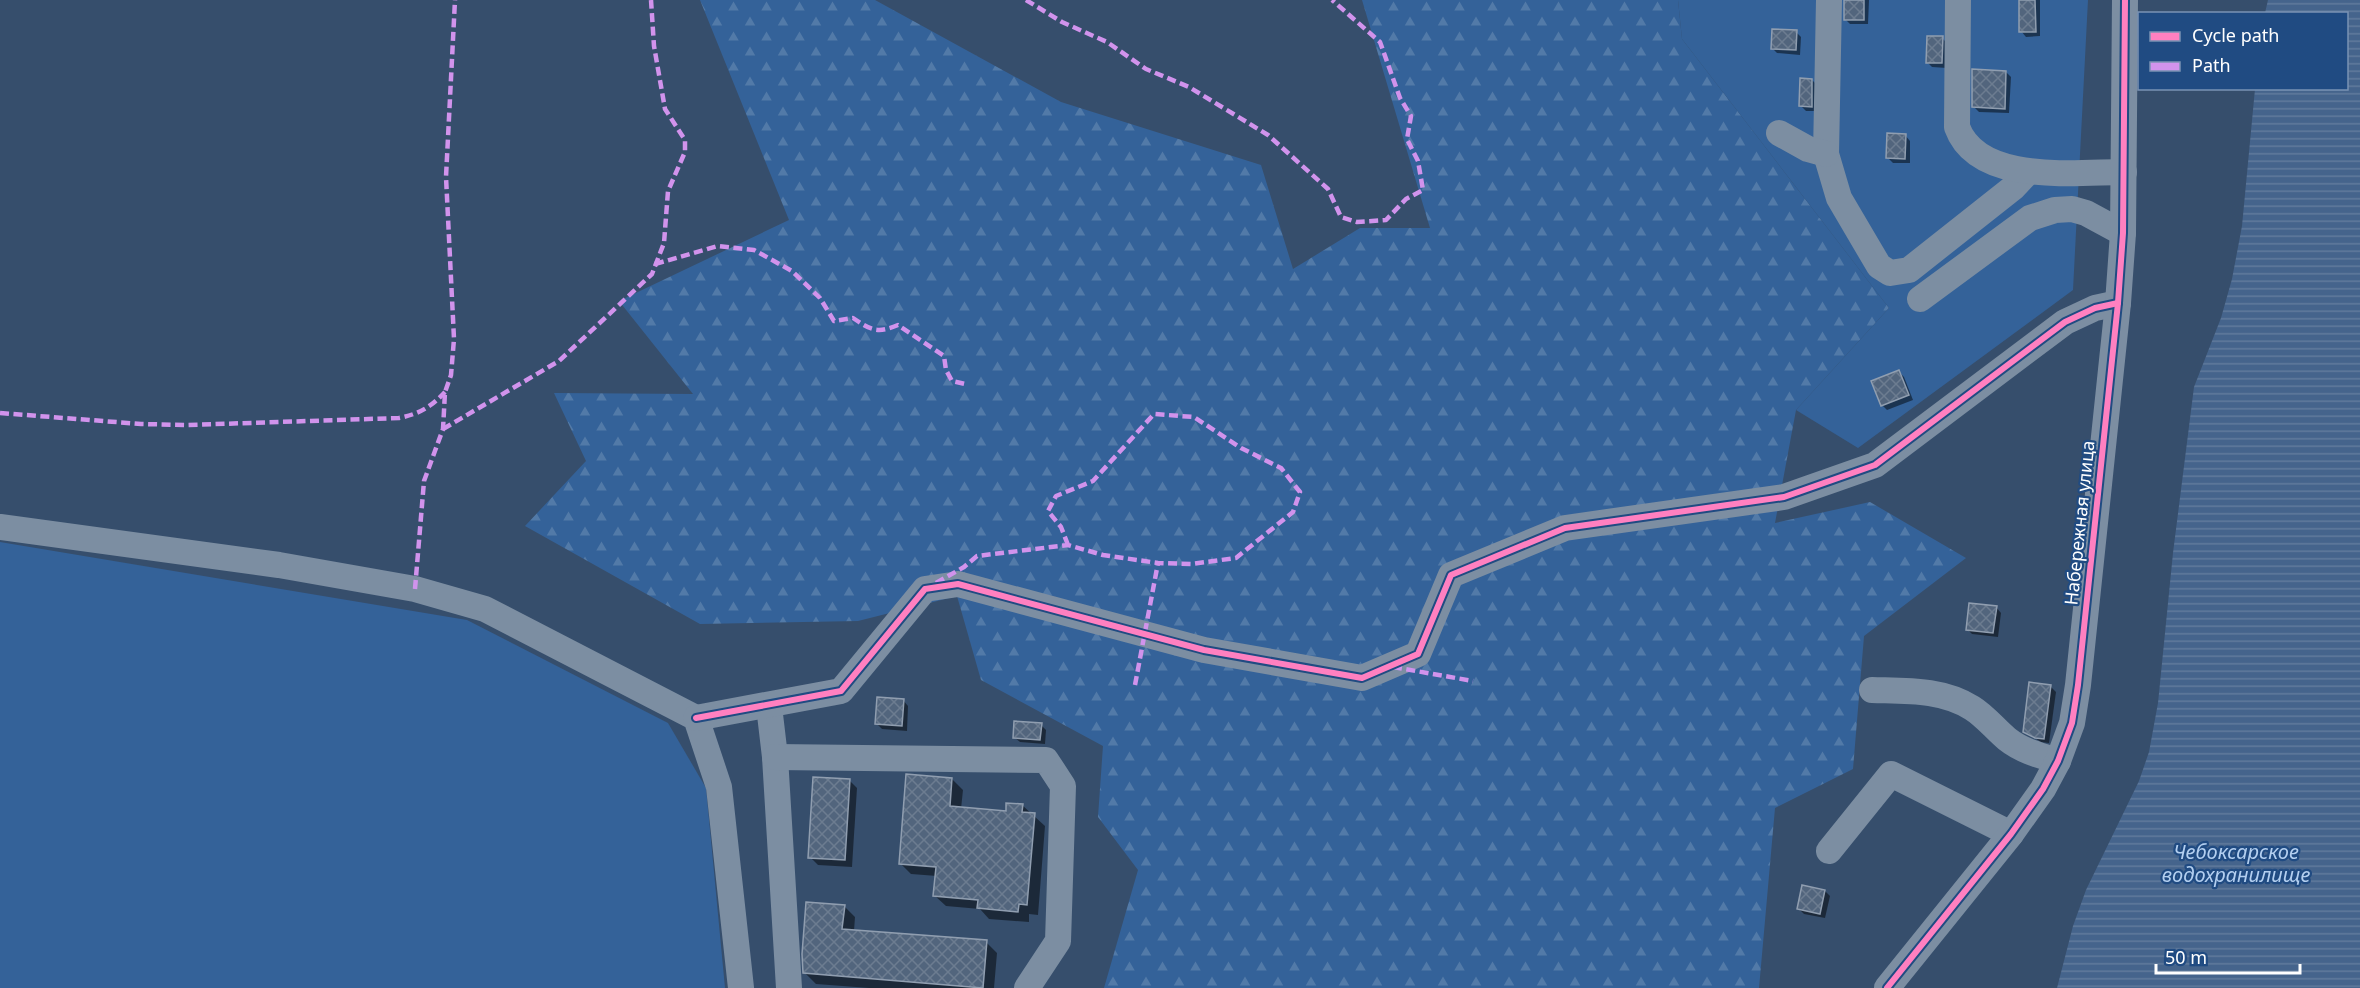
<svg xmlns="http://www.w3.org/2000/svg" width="2360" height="988" viewBox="0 0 2360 988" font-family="'Noto Sans',sans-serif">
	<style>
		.forest { fill: url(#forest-firs) }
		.garden { fill: #346299 }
		.water { fill: url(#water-rules) }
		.shadow { fill: #0007 }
		.building { fill: url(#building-cross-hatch); stroke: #909eb0; stroke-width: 1.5 }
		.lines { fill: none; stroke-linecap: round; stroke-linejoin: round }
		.minor { stroke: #7c8ea2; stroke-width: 26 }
		.quiet { stroke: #d193ec; stroke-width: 4.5; stroke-dasharray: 9 4.5; stroke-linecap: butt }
		.cycleway-casing { stroke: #204b82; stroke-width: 10 }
		.cycleway { stroke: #ff80c0; stroke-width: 6 }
		.labels { text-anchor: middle; stroke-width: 4.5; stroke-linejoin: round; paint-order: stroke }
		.street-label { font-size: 18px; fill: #fff; stroke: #204b82 }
		.water-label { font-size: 20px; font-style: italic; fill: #b3cff0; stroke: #204b82 }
	</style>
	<defs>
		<pattern id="forest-firs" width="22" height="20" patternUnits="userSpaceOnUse" patternTransform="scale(1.5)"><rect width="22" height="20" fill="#346299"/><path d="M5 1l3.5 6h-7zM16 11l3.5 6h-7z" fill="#527aa8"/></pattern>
		<pattern id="water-rules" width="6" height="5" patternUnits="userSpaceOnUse" patternTransform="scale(1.5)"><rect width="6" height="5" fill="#45648c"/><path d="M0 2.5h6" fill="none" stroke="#617b9d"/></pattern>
		<pattern id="building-cross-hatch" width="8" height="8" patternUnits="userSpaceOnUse" patternTransform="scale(1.5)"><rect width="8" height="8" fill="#52657d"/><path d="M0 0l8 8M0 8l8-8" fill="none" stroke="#6c7c90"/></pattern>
	</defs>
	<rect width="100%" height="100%" fill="#364e6c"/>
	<polygon class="forest" points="700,0 875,0 1061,102 1261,165 1293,269 1360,228 1430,228 1362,0 1678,0 1682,39 1889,308 1796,410 1775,523 1870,502 1966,558 1864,636 1853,769 1775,808 1759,988 1104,988 1138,870 1098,817 1103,746 981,680 957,596 858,621 700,624 525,526 586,461 554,393 693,394 619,301 789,220"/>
	<g class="garden">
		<polygon points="1678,0 2088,0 2073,290 1858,448 1796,410 1889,308 1682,39"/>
		<polygon points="0,542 467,620 668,723 706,788 725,988 0,988"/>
	</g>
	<polygon class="water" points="2268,0 2360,0 2360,988 2057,988 2073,926 2086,890 2139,781 2149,752 2158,703 2173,553 2194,387 2221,318 2232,279 2242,226 2255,89 2346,88 2346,14 2265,13"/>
	<g class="shadow">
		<polygon points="1845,0 1869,0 1868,24 1850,24 1845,19"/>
		<polygon points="2020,0 2040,0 2040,36 2026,37 2021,31"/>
		<polygon points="1796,32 1801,37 1800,55 1777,53 1772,48"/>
		<polygon points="1942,38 1947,43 1947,68 1932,67 1927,62"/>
		<polygon points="2006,72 2011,77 2009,113 1979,112 1974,107"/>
		<polygon points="1812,80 1817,85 1817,111 1806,111 1801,106"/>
		<polygon points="1905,135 1910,141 1910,163 1893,163 1888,158"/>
		<polygon points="1899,372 1904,377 1913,400 1887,410 1882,405"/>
		<polygon points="1996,607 2001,613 1998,637 1972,634 1967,629"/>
		<polygon points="2051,687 2056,692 2049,743 2041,742 2025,731"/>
		<polygon points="903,700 908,706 907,731 882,729 877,724"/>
		<polygon points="1041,725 1046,730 1045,744 1020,742 1014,737"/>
		<polygon points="952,779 963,790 961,809 1007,813 1022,805 1045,826 1038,915 1029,914 1029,922 989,919 980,909 946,906 935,896 937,876 911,874 900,863"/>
		<polygon points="849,780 857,788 852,867 818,865 810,857"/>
		<polygon points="1825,891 1830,896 1825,918 1804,914 1798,908"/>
		<polygon points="844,906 855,917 854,931 986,942 997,953 994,988 869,988 816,984 805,973"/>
	</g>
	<g class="building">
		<rect x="1844" y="0" width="20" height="20"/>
		<polygon points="2019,0 2035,0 2036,32 2019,32"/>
		<polygon points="1772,29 1797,30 1796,50 1771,49"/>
		<polygon points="1927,36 1943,36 1942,63 1926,63"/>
		<polygon points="1972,69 2006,71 2005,109 1972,107"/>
		<polygon points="1800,78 1812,79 1812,107 1799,106"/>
		<polygon points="1887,133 1906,134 1905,159 1886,158"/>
		<polygon points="1899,370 1909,395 1881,406 1871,381"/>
		<polygon points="1969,603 1997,606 1993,633 1966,630"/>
		<polygon points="2029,682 2051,685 2044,739 2035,738 2023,732"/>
		<polygon points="877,697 904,699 902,726 875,724"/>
		<polygon points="1014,721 1042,723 1040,740 1013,738"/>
		<polygon points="906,774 952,778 950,806 1006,811 1006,803 1023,804 1022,812 1035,813 1027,905 1019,904 1018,912 977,908 978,900 933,896 936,867 899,864"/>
		<polygon points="813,777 850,779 845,860 808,858"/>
		<polygon points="1802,885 1825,890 1820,914 1797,909"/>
		<polygon points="806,902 845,905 842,929 987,940 983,988 803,973 802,954"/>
	</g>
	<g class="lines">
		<g class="minor">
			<polyline points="1829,0 1826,154 1839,198 1879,266 1890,273 1909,270 2014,187 2028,172"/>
			<path d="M1958,0L1957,127C1978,185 2076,172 2124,172"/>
			<polyline points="1779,133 1808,149 1826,154"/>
			<polyline points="1920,299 2030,218 2055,210 2072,209 2086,213 2123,233"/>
			<polyline points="0,527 279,565 415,589 485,609 696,718 719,787 741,988"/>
			<path d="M1872,690C1906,691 1942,689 1972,708C1985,716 1995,729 2007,739C2022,751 2041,756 2058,761"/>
			<polyline points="769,706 775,757 789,988"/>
			<polyline points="696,718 841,691 925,589 958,584 1204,650 1362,678 1418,654 1451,575 1565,528 1784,497 1875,465 2065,322 2095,308 2118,303"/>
			<polyline points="775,757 1046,760 1063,786 1058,941 1027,988"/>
			<polyline points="1829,851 1891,774 2011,834"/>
			<polyline points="1887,988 2011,834 2043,789 2058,761 2072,723 2078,685 2118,303 2123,233 2125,0"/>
		</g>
		<g class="quiet">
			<polyline points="1026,0 1062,22 1107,42 1146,69 1189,87 1268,135 1328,189 1341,217 1357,222 1386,220 1406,199 1423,190 1418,161 1407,139 1411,116 1400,98 1380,42 1332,0"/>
			<path d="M655,264L718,246L754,250L792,271L820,298L834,321L853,318C871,330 877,334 898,325L944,356L946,370L952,381L965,384"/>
			<path d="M0,413L141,424L188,425L399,418C419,414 431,407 445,392"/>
			<polyline points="443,429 559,361 652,274 664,243 668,191 685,152 685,140 665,109 654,46 651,0"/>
			<polyline points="936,583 964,567 977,556 1068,545 1103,555 1158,563 1191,564 1236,558 1293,512 1300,492 1281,468 1241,448 1194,417 1154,414 1093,481 1056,496 1048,511 1061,527 1068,545"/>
			<polyline points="415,589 424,481 443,429 445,392 451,375 454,339 446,177 455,0"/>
			<polyline points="1393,667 1473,681"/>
			<polyline points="1135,685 1158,563"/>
		</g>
		<g class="cycleway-casing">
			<g id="cycleway">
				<polyline points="696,718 841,691 925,589 958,584 1204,650 1362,678 1418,654 1451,575 1565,528 1784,497 1875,465 2065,322 2095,308 2118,303"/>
				<polyline points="1887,988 2011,834 2043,789 2058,761 2072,723 2078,685 2118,303 2123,233 2125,0"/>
			</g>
		</g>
		<use href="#cycleway" class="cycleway"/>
	</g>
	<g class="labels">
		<g class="street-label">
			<text transform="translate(2080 523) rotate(-84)" y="6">Набережная улица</text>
		</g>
		<g class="water-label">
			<text x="2236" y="859">Чебоксарское<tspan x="2236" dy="23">водохранилище</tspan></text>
		</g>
	</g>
	<rect x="2138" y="12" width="210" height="78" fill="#204b82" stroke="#7993b4" stroke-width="1.5"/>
	<rect x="2150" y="32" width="30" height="9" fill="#ff80c0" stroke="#7993b4" stroke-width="1.5"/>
	<text x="2192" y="42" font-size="18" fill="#ffffff">Cycle path</text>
	<rect x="2150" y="62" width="30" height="9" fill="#d193ec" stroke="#7993b4" stroke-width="1.5"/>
	<text x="2192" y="72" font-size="18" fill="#ffffff">Path</text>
	<path d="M2156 964v9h144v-9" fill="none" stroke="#ffffff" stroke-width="3"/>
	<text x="2165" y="964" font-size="18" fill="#ffffff" stroke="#204b82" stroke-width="4.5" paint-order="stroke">50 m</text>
</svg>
